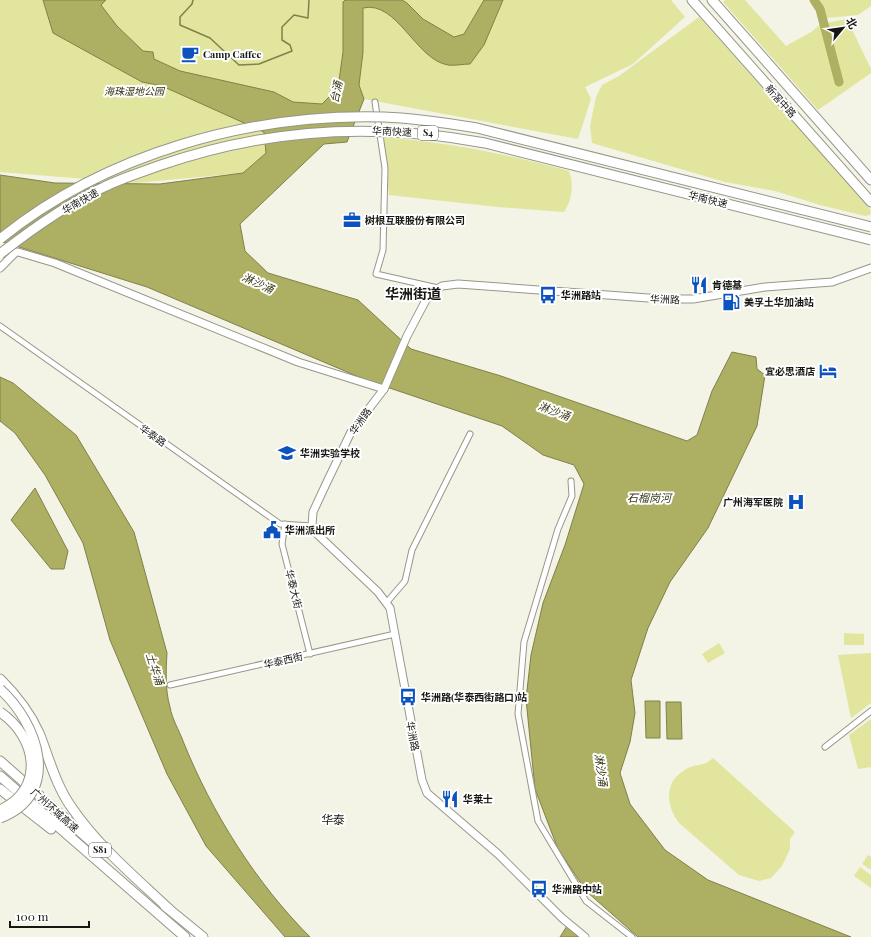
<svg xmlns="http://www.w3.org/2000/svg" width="871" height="937" viewBox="0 0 871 937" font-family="'Playfair Display','Noto Sans SC',serif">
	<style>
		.green { fill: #e2e59e }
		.water { fill: #adaf62; stroke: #80814a }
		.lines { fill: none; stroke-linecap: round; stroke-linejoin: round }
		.stream { stroke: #80814a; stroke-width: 1.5 }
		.river { stroke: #adaf62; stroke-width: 9 }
		.street-casing { stroke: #96978a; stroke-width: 7 }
		.secondary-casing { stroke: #96978a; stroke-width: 9 }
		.highway-casing { stroke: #96978a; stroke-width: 11 }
		.street { stroke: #fff; stroke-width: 5 }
		.secondary { stroke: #fff; stroke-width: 7 }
		.highway { stroke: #fff; stroke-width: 9 }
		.highway-bridge-casing { stroke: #96978a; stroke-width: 11; stroke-linecap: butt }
		.highway-bridge { stroke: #fff; stroke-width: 9 }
		.labels { text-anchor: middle; stroke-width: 4; stroke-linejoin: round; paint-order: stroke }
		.shield { fill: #fff; stroke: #5c5c59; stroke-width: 1 }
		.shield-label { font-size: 9px; font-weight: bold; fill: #161612 }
		.poi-label { font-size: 10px; font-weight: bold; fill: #161612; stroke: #fff; text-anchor: start }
		.park-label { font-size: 10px; font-style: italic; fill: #31310f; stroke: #fff }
		.street-label { font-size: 10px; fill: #161612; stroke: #fff }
		.water-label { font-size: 11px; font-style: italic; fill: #393917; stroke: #fff }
		.quarter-label { font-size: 12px; fill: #161612; stroke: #fff }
		.district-label { font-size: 14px; font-weight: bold; fill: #161612; stroke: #fff }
	</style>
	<rect width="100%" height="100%" fill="#f3f3e6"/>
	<g class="green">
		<polygon points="0,0 671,0 685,17 633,64 585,87 591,99 578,139 364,99 335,101 266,153 243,173 135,183 0,172"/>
		<polygon points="725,0 745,0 786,46 811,32 821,24 847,19 871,69 871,73 818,110 723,2"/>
		<polygon points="820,0 871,0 871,6 858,15 827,18"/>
		<polygon points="699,17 865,202 871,211 870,215 865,216 820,205 775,191 725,182 592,143 590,126 596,97 602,85 619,76"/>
		<path d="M383,137C446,142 508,154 569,171C574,184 572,200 564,212L498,207L389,195Z"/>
		<polygon points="844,633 864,634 864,645 844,645"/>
		<polygon points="719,643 725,653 708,663 702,654"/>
		<polygon points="871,653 871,703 851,718 838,655"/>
		<polygon points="871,719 871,767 858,769 849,735"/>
		<path d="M713,758L795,832L790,839V849L782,866L771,878L759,881L739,875L679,823C665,804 664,780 688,768C698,763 704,767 713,758Z"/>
		<polygon points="868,855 871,857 871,870 862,864"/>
		<polygon points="860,867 871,875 871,888 854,876"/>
	</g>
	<g class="water">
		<path d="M43,0H106L101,5L117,26L143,51L153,52L154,59L180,71L274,92L293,102L322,104L338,88L343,52V2L345,0H402L407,3L423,19L454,37L464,34L484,0H503L484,45L470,64C463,64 455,66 448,65C416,60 397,0 363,8V52L359,85L364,99L347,142L324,144L240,224L245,251L268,273L358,300L411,349L501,376L687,441L697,435L712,391L732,352L756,357L757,369L765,375L757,426L708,528L670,582L648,628L631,680L635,713L630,742L620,773L630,804L665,850L708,880L851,937H638L586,891L558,849L535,789L526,699L531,655L543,603L565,545L584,484L574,465L543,455L502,426L366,380L147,287L0,241V175L55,183L160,184L243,173L266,153L264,132L162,86L142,82L53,33Z"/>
		<path d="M0,377L13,383L76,435L134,532L167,653C166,670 165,690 170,707C172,719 179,730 183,741C212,813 256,883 310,937H285L206,846L167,774L110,640L83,543L45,475L15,433L0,421Z"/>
		<polygon points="35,488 68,551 64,569 51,569 11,520"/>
		<polygon points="645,701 660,701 660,738 646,738"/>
		<polygon points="666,702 681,702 682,739 667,739"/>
		<polygon points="567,926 578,937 560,937"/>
	</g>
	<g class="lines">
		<polyline class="stream" points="193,0 192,4 180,17 180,25 210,38 239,65 259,64 292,51 290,45 282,40 282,27 294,15 308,18 309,0"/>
		<polyline class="river" points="814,0 820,9 839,82"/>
		<g class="street-casing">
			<g id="street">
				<polyline points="375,102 385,168 383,250 376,274 438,288"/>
				<polyline points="0,326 280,524 312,526"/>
				<polyline points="571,481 572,496 558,529 524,642 518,714 538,821 586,901 632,937"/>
				<polyline points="285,524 282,544 310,654"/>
				<polyline points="387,602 405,581 412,550 470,434"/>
				<polyline points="170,685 395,634"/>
				<polyline points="825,747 871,711"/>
			</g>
		</g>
		<g class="secondary-casing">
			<g id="secondary">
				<polyline points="0,268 16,252 18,252 55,263 298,362 384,389"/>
				<polyline points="585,937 562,918 498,854 427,793 422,780 390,608 378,592 316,533 312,526 313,512 326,484 351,432 384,389 407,336 426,300 431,293 442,286 458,284 662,299 693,299 765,287 832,282 871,268"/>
			</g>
		</g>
		<g class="highway-casing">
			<g id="highway">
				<polyline points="692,0 871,202"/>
				<polyline points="712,0 871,180"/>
				<path d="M0,679C16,695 30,713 39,733C49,758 56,786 72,808C98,846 135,877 169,909"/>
				<polyline points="0,761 101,850"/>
				<polyline points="0,776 185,937"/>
				<polyline points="0,789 51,829"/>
				<polyline points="165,906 203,937"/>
			</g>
		</g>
		<use href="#street" class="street"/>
		<use href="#secondary" class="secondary"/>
		<use href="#highway" class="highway"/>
		<g class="highway-bridge-casing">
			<g id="highway-bridge">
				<path d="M0,239C105,154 250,113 384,117C415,118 446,123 477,128L871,227"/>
				<path d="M0,254C32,229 67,204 104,187C122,178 142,172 161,165C268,128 374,122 485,143L871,240"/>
				<path d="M0,689C38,723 63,794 0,818"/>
				<path d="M0,712C37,737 46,789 0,810"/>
			</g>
		</g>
		<use href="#highway-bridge" class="highway-bridge"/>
	</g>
	<defs>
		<g id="cafe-bare" transform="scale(1.38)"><path d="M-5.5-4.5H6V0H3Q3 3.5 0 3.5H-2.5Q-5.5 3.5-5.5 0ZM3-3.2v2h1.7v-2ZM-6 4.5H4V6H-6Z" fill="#0c53be" stroke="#fff" stroke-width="2.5" paint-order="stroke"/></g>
		<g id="office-bare" transform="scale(1.38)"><path d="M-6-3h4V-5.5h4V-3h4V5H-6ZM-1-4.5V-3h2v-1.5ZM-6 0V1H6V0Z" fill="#0c53be" stroke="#fff" stroke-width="2.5" paint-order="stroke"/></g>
		<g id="restaurant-bare" transform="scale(1.38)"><path d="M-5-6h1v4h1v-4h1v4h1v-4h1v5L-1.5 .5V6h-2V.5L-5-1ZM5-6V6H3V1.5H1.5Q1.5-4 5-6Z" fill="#0c53be" stroke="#fff" stroke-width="2.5" paint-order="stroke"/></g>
		<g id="bus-bare" transform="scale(1.38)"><path d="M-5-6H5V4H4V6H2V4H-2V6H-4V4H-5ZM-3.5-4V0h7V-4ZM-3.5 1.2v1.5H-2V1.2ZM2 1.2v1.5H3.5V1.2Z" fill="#0c53be" stroke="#fff" stroke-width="2.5" paint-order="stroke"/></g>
		<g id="fuel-bare" transform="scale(1.38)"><path d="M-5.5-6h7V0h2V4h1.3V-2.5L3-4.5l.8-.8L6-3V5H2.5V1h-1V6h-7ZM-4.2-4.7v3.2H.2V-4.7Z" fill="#0c53be" stroke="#fff" stroke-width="2.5" paint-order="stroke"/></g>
		<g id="hotel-bare" transform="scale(1.38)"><path d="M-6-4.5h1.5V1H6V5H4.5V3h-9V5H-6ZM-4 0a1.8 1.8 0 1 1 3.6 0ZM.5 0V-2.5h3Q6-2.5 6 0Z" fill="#0c53be" stroke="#fff" stroke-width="2.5" paint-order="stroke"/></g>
		<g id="school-bare" transform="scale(1.38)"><path d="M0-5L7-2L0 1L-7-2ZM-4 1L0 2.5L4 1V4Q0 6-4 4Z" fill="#0c53be" stroke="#fff" stroke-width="2.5" paint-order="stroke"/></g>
		<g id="hospital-bare" transform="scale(1.38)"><path d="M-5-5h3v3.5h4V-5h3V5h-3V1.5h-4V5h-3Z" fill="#0c53be" stroke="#fff" stroke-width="2.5" paint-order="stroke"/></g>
		<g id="civic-bare" transform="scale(1.38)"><path d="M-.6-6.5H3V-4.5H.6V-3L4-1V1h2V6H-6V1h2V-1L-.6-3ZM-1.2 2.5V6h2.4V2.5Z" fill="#0c53be" stroke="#fff" stroke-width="2.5" paint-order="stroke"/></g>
	</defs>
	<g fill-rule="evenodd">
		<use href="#cafe-bare" x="190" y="54"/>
		<use href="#office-bare" x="352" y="220"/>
		<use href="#restaurant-bare" x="699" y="285"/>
		<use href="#bus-bare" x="548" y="295"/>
		<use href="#fuel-bare" x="731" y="302"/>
		<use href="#hotel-bare" x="828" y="371"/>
		<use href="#school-bare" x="287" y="453"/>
		<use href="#hospital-bare" x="796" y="502"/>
		<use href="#civic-bare" x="272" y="530"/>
		<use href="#bus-bare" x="408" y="697"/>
		<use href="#restaurant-bare" x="450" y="799"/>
		<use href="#bus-bare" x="539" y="889"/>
	</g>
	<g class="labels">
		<g class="shield">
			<rect x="418" y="126" width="20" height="14" rx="3"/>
			<rect x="89" y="843" width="22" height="14" rx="3"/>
		</g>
		<g class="shield-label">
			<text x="428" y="136">S4</text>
			<text x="100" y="853">S81</text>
		</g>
		<g class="poi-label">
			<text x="203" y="58">Camp Caffee</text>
			<text x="365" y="224">树根互联股份有限公司</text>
			<text x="712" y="289">肯德基</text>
			<text x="561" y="299">华洲路站</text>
			<text x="744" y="306">美孚土华加油站</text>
			<text x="815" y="375" text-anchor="end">宜必思酒店</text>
			<text x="300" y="457">华洲实验学校</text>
			<text x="783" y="506" text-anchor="end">广州海军医院</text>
			<text x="285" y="534">华洲派出所</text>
			<text x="421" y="701">华洲路(华泰西街路口)站</text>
			<text x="463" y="803">华莱士</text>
			<text x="552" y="893">华洲路中站</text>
		</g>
		<g class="park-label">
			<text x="134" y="95">海珠湿地公园</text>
		</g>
		<g class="street-label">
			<text transform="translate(781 101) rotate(48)" y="4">新滘中路</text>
			<text transform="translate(392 131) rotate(3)" y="4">华南快速</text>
			<text transform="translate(708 199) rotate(14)" y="4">华南快速</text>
			<text transform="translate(80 201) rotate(-30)" y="4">华南快速</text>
			<text transform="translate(665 299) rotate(2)" y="4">华洲路</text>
			<text transform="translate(360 421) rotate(-55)" y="4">华洲路</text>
			<text transform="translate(153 435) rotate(35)" y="4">华泰路</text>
			<text transform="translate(294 589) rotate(76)" y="4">华泰大街</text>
			<text transform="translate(283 660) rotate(-13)" y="4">华泰西街</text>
			<text transform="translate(413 736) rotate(79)" y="4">华洲路</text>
			<text transform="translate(55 810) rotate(42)" y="4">广州环城高速</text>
		</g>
		<g class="water-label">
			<text transform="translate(336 92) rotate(-78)" y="4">台涌</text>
			<text transform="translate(258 283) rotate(25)" y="4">淋沙涌</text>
			<text transform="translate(554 411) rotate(20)" y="4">淋沙涌</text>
			<text x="649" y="502">石榴岗河</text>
			<text transform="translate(155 669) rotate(72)" y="4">土华涌</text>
			<text transform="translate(601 770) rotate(82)" y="4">淋沙涌</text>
		</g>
		<g class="quarter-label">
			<text x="333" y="824">华泰</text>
		</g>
		<g class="district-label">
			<text x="413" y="299">华洲街道</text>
		</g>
	</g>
	<g transform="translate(843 28) rotate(61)" stroke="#ffffff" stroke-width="3" paint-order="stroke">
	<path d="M0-3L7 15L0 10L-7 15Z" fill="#161612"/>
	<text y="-6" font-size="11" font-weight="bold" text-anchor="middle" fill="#161612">北</text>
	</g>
	<path d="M10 921v6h79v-6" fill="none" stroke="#161612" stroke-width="2"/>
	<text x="16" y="921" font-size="12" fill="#161612" stroke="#ffffff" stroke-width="3" paint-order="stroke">100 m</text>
</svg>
